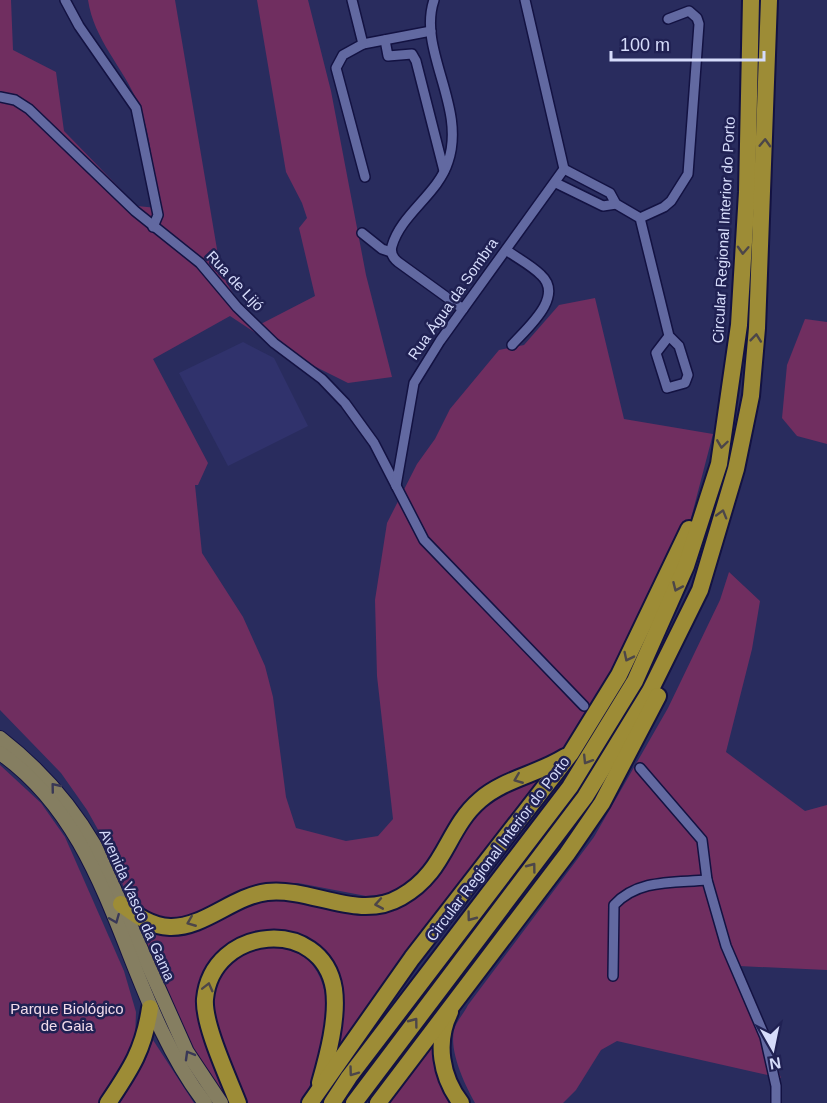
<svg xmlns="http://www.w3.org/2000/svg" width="827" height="1103" viewBox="0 0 827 1103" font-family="Helvetica,sans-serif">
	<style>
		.built { fill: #30326c }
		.green { fill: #702e60 }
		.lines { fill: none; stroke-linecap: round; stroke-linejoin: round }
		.street-casing { stroke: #131242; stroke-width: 12 }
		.primary-casing { stroke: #131242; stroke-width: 16 }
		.highway-casing { stroke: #131242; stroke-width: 20 }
		.street { stroke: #6269a1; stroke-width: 9 }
		.primary { stroke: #857e61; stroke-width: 14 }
		.highway { stroke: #9d8c36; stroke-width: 16 }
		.oneway { stroke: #4c4649 }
		.oneway2 { stroke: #393856 }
		.labels { text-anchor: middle; stroke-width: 5; stroke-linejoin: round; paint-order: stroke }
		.street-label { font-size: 15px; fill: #d6dcfb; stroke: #202153 }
		.park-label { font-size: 15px; fill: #f1dbea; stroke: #202153 }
	</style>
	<rect width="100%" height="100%" fill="#292c5e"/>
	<polygon class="built" points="243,342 274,358 308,426 228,466 179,373"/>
	<g class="green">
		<path d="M0,0H11L13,50L56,72L64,131L137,206L157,208C153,174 152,136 138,103C123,67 94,40 88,0H175L221,273L253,328L315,296L299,228L307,218L302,203L286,172L257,0H308L331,91L366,275L392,377L348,383L278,348L230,316L153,359L208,463L198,485H195L202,553L243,617L265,666L273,697L286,797L296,828L346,841L378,836L393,819L377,676L375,600L387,523L417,464L435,439L450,409L499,350L524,345L559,305L595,298L624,419L713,434L689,526L650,613L565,755L492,782L423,879L387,894L366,896L298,883H267L257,884L189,919L168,922L140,908L126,895L115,860L87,810L61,773L0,710Z"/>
		<polygon points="805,319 827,322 827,444 797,436 782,418 787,365"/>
		<path d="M729,572L760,601L752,649L726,752L805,811L827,805V970L739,966L781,1078L617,1041L601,1050L576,1090L563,1103H475C465,1085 449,1052 454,1030C456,1022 464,1013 468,1005L594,837L668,708L720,600Z"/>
		<polygon points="0,765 41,803 65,837 124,971 136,1012 135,1040 99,1103 0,1103"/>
		<path d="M545,774L333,1060L329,965L262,932L201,983L228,1103L195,1056L137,927L138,924C181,956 225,906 270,901C318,896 365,930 412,901C439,884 446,853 463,828C485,798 514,789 545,774Z"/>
		<path d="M266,945C280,948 298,950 309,961C343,996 320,1066 302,1103H245C236,1083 228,1063 222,1042C219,1032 214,1021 212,1010C206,975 237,955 266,945Z"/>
		<polygon points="438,1034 457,1103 386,1103"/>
		<polygon points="153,1040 194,1103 120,1103 145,1061"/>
	</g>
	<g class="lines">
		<g class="street-casing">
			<g id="street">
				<polyline points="65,0 79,26 136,108 158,215 153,227"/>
				<polyline points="352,0 363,44 431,31"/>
				<path d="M434,0C417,50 467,107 448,162C438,194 401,214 392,246C390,253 393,258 398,262L463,309"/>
				<polyline points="385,40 388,56 412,54 416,61 444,171"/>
				<polyline points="363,44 343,55 336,68 365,177"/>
				<polyline points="0,97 15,100 29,109 135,211 200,263 237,307 274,343 322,379 345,403 374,443 424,540 584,706"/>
				<polyline points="564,169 610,193 616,204 640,218 669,336 656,353 667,388 685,383 688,375 679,346 669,336"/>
				<polyline points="556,183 603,206 616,204"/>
				<polyline points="640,218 664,207 671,201 688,174 699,24 697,18 689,11 668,19"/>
				<polyline points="362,233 382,249 391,252"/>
				<path d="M506,250C517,258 531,265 541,275C565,297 526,329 512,345"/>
				<polyline points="396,486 414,383 440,341 564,169 525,0"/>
				<polyline points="640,768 702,840 707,880 726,946 765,1037 776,1086 776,1103"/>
				<path d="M613,976L614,905C638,879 673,883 707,880"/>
			</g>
		</g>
		<g class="primary-casing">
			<g id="primary">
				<path d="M0,738C40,769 70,803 95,846L187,1052L221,1103"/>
				<path d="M0,753C118,836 121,995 205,1103"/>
			</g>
		</g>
		<g class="highway-casing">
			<g id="highway">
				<path d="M121,904C136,915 150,926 170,927C204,928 233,896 267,892C312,887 358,922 401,897C446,872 446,829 480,800C504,779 538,774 565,757"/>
				<path d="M450,1012C435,1042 441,1077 461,1103"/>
				<path d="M108,1103C131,1069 144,1049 150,1008"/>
				<path d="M238,1103C228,1077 203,1024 205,999C212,925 322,916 334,989C338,1018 328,1055 320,1083"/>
				<polyline points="310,1103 412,958 571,753 619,675 689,529"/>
				<polyline points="332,1103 349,1077 570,787 635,681 686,566 719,464 739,325 747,192 751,0"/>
				<polyline points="354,1103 585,797 650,691 700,590 736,469 751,396 757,328 769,0"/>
				<polyline points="378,1103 567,854 602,803 658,696"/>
			</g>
		</g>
		<use href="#street" class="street"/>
		<use href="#primary" class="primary"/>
		<use href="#highway" class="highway"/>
	</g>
	<defs><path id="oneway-chevron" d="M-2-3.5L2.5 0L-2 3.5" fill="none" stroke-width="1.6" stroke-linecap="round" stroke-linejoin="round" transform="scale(1.5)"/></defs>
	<g class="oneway">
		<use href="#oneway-chevron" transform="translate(765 143) rotate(-88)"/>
		<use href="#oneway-chevron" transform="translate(743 250) rotate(93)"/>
		<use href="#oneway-chevron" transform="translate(756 338) rotate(-84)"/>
		<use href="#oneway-chevron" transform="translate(722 444) rotate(98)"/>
		<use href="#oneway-chevron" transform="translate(722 514) rotate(-74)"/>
		<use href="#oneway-chevron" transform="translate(677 587) rotate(114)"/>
		<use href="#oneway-chevron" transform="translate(628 657) rotate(116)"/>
		<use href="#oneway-chevron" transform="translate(587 760) rotate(122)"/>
		<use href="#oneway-chevron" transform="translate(518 779) rotate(158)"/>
		<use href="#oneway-chevron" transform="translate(532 867) rotate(-53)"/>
		<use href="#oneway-chevron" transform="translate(379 904) rotate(170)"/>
		<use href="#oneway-chevron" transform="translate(471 917) rotate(127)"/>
		<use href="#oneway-chevron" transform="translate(191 922) rotate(158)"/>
		<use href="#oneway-chevron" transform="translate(208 987) rotate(-76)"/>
		<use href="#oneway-chevron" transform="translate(414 1022) rotate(-53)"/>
		<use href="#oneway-chevron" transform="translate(353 1072) rotate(126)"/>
	</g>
	<g class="oneway2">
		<use href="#oneway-chevron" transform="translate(55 787) rotate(-129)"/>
		<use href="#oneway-chevron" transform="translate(115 919) rotate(68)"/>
		<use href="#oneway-chevron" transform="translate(189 1055) rotate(-120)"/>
	</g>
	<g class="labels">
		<g class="street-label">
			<text transform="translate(724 230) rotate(-87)" y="5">Circular Regional Interior do Porto</text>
			<text transform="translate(235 281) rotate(47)" y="5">Rua de Lijó</text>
			<text transform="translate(453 299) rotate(-55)" y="5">Rua Água da Sombra</text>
			<text transform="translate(498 849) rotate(-53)" y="5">Circular Regional Interior do Porto</text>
			<text transform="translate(137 905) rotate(66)" y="5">Avenida Vasco da Gama</text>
		</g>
		<g class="park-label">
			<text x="67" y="1014">Parque Biológico<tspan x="67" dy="17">de Gaia</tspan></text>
		</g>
	</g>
	<g transform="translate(773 1049) rotate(171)" stroke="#202153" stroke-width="4.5" paint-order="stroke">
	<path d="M0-4.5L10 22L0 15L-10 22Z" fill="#d6dcfb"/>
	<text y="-9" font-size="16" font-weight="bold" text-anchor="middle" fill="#d6dcfb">N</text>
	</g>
	<path d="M611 51v9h153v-9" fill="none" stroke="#d6dcfb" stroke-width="3"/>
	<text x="620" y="51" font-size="18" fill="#d6dcfb" stroke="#202153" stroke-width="4.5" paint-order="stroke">100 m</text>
</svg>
